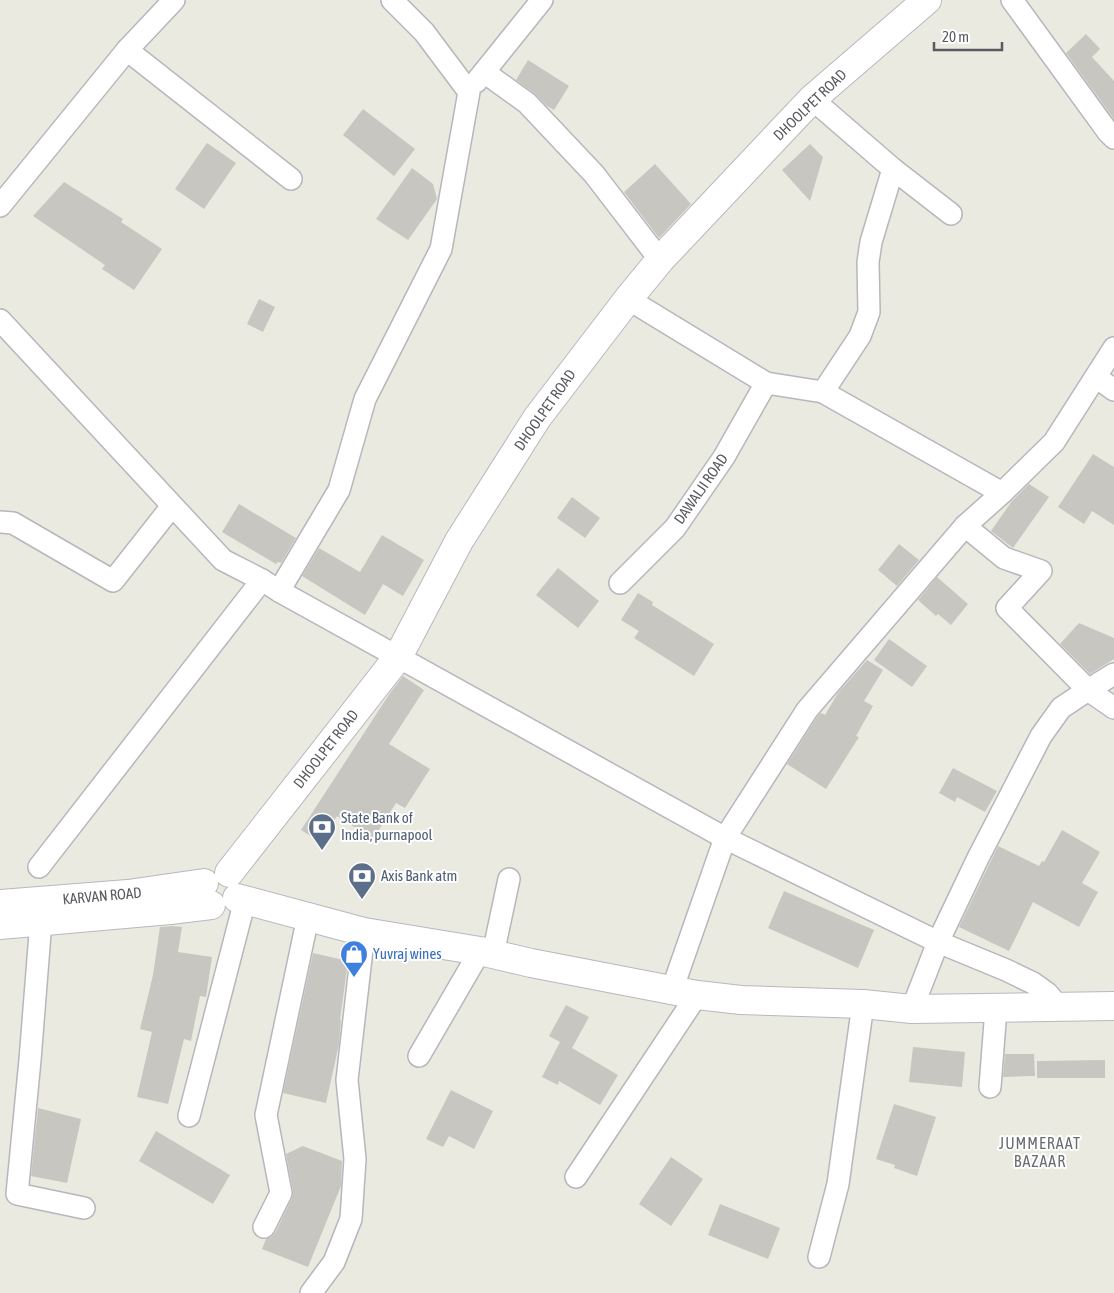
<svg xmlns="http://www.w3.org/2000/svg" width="1114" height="1293" viewBox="0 0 1114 1293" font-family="'Asap Condensed',sans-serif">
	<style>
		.building { fill: #c8c6c0 }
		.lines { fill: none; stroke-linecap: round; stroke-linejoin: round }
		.street-casing { stroke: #b6b7bc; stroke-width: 24 }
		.secondary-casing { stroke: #b6b8be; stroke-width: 30 }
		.street { stroke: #fff; stroke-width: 21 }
		.secondary { stroke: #fff; stroke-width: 28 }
		.labels { text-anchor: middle; stroke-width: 4; stroke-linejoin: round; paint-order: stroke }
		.street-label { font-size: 15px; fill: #595b60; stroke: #fff }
		.service-label { font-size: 15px; fill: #4e5e75; stroke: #fff; text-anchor: start }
		.shop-label { font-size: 15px; fill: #366cbe; stroke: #fff; text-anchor: start }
		.neighbourhood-label { font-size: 16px; letter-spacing: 1px; fill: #6a6d72; stroke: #fff }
	</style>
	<rect width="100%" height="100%" fill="#ebeae0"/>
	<g class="building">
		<polygon points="1086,34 1100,49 1092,57 1114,81 1114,119 1066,53"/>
		<polygon points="528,60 569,86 554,110 547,106 534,93 516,80"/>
		<polygon points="363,109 415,149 394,176 343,135"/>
		<polygon points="207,143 236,163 204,209 175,189"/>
		<polygon points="810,144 823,157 810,201 782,170"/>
		<polygon points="655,164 691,204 659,238 624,192"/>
		<polygon points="412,168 433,184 437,199 408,240 376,219"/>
		<polygon points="64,182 123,219 121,222 162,249 134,290 102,269 105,265 33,216"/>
		<polygon points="259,299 275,307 263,332 247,324"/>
		<polygon points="1093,454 1114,467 1114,525 1092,511 1084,524 1058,507"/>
		<polygon points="1029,484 1049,497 1013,548 991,531 1012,501"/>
		<polygon points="572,497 600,518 585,538 557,518"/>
		<polygon points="239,504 296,538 281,563 278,562 276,564 222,532"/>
		<polygon points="382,535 424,560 403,596 383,584 365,615 302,576 319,548 360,572"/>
		<polygon points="899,544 919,560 897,586 878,570"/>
		<polygon points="558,568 599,601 578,628 536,595"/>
		<polygon points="937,577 968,604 951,625 938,614 936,616 918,600"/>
		<polygon points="638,593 653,602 652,605 714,644 694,676 634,638 639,631 621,620"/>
		<polygon points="1079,623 1114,638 1114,659 1090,674 1060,644"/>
		<polygon points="889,639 927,666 912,687 874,660"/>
		<polygon points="867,660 883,670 864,701 873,706 856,736 859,737 826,789 787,764 817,717 821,713 825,715 838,693"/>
		<polygon points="403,676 424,690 389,744 430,769 405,808 396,803 373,839 337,816 320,842 301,830 390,693"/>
		<polygon points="953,768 997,791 985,812 957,797 955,802 939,793"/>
		<polygon points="1062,830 1100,852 1082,883 1098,892 1079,927 1033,902 1009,951 959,927 998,846 1039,866 1042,861 1044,862"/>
		<polygon points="784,891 874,930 858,968 768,928"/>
		<polygon points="172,926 182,927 178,952 212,957 206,997 200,996 191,1041 184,1039 168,1104 137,1097 152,1032 140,1029 153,975 160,927"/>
		<polygon points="313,953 348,961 340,1020 341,1020 339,1044 326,1103 283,1093"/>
		<polygon points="566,1005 589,1017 572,1048 618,1075 600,1105 559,1081 558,1085 542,1077 560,1042 549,1036"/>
		<polygon points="913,1047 965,1052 962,1087 909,1082"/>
		<polygon points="1005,1054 1034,1054 1035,1076 1003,1077"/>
		<polygon points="1105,1060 1105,1078 1037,1078 1037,1061"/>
		<polygon points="451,1090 493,1111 474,1149 449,1136 443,1147 426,1139"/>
		<polygon points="894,1104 936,1117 917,1176 894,1168 895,1165 876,1159"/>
		<polygon points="38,1108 81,1119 67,1183 31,1176"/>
		<polygon points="156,1131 230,1175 213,1204 139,1161"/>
		<polygon points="303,1146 342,1161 341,1186 308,1267 262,1249 266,1239 271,1237 275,1233 292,1198 293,1191 286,1154"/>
		<polygon points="671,1157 703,1179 671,1226 639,1204"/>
		<polygon points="720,1204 780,1228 768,1259 708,1235"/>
	</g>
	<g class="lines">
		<g class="street-casing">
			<g id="street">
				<polyline points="1012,0 1108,132 1114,138"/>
				<polyline points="127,50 291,179"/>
				<polyline points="484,72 527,103 594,174 660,260"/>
				<polyline points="476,82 542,0"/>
				<polyline points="812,99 893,169 951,214"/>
				<polyline points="893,169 871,242 868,262 869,312 860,336 823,392 1002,493"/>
				<polyline points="0,206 127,50 174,0"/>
				<polyline points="628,299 766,383 823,392"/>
				<polyline points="0,320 223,560 262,580 279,591 725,838 938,942 1006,970 1033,983 1047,993 1060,1008"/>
				<polyline points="1096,377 1114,390"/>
				<polyline points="0,522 13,523 113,581 172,506"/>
				<polyline points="620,583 675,528 724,457 766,383"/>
				<polyline points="279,591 339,490 365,399 441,249 469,92 424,32 392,0"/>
				<polyline points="1114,674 1088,690 1114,708"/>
				<polyline points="39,867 262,580"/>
				<polyline points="41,921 30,1060 17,1194 84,1208"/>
				<polyline points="493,954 509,879"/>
				<polyline points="672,990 725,838 807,710 965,526 1002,493 1054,442 1114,348"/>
				<polyline points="912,1009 938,942 978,858 1041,736 1061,708 1088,690 1007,608 1041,571 1004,558 965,526"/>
				<polyline points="419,1056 480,951"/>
				<polyline points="990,1087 996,1009"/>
				<polyline points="189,1116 245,900"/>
				<polyline points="576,1177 697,995"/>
				<polyline points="264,1227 281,1193 266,1115 308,917"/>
				<polyline points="819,1257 838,1184 863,1004"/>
				<polyline points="311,1293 334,1262 351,1219 355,1159 347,1080 364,932"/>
			</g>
		</g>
		<g class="secondary-casing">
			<g id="secondary">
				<polyline points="229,873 398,657 459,541 537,418 628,299 660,260 812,99 927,0"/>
				<polyline points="237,898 364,932 480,951 531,963 697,995 741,1000 863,1004 912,1009 1114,1006"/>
				<polyline points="0,904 128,894 204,883"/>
				<polyline points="0,925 170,910 211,905"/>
			</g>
		</g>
		<use href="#street" class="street"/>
		<use href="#secondary" class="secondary"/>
	</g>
	<defs>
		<g id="bank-pin" transform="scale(1.4375)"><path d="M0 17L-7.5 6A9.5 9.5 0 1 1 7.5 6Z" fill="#5c6f8a" stroke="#fff"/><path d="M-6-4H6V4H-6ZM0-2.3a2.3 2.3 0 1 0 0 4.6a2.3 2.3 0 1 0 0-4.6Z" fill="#fff"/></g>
		<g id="shop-pin" transform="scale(1.4375)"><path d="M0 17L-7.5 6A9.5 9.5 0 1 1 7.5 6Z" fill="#3f7fe0" stroke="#fff"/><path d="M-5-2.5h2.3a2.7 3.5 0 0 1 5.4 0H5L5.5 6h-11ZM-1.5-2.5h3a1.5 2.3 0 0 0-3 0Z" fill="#fff"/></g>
	</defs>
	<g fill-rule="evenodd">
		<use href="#bank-pin" x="322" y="827"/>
		<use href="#bank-pin" x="362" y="876"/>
		<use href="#shop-pin" x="354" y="954"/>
	</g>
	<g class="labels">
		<g class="street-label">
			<text transform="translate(810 105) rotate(-44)" y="5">DHOOLPET ROAD</text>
			<text transform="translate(545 410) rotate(-55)" y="5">DHOOLPET ROAD</text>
			<text transform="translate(701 489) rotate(-55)" y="5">DAWALJI ROAD</text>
			<text transform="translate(326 749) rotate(-52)" y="5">DHOOLPET ROAD</text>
			<text transform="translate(102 896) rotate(-5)" y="5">KARVAN ROAD</text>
		</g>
		<g class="service-label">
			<text x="341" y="823">State Bank of<tspan x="341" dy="17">India, purnapool</tspan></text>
			<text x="381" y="881">Axis Bank atm</text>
		</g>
		<g class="shop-label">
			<text x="373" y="959">Yuvraj wines</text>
		</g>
		<g class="neighbourhood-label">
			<text x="1040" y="1149">JUMMERAAT<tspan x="1040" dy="18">BAZAAR</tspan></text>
		</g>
	</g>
	<path d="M934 42v8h68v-8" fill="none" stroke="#595b60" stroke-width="2.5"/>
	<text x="942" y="42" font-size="15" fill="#595b60" stroke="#ffffff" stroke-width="4" paint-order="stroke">20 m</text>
</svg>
